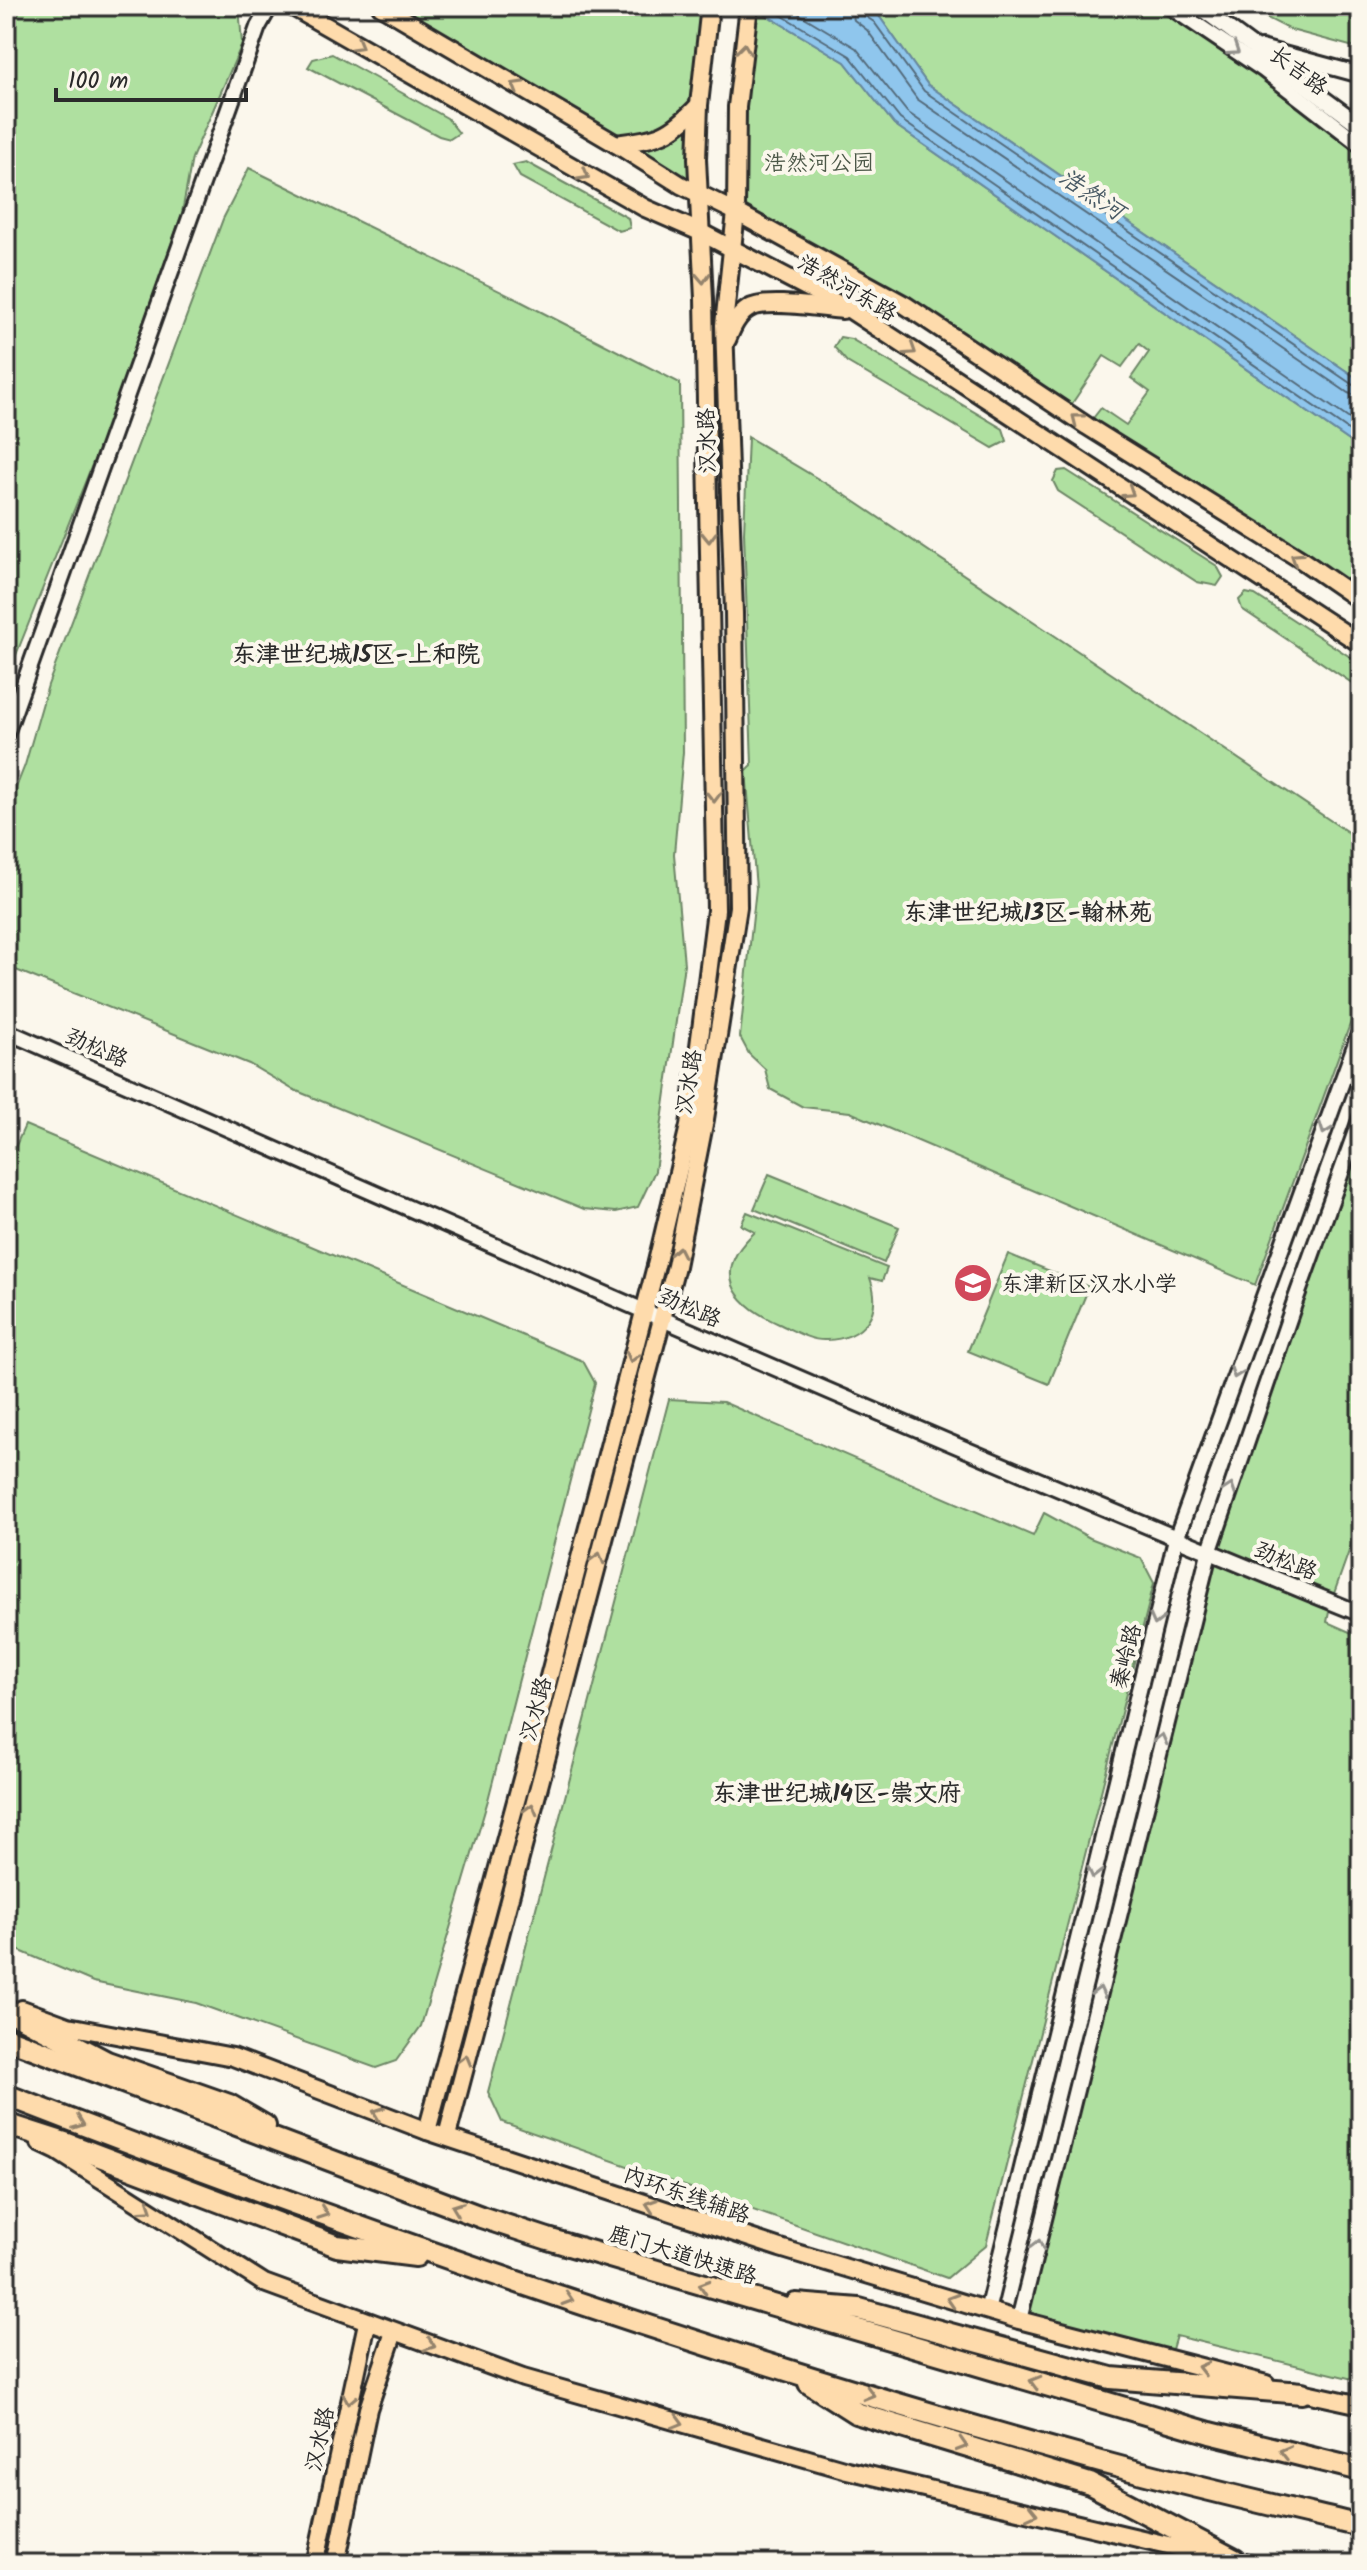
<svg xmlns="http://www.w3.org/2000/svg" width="1367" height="2570" viewBox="0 0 1367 2570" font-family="Kalam,'LXGW WenKai TC',sans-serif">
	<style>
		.green { fill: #afe0a0; stroke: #6d8666; stroke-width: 2 }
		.water { fill: #8fc6ed; stroke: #67889f; stroke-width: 2 }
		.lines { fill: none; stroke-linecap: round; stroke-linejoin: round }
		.shore { stroke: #536979; stroke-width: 2 }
		.minor-casing { stroke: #2b2b2b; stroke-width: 20 }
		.major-casing { stroke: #2b2b2b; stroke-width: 22 }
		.highway-casing { stroke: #2b2b2b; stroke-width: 26 }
		.minor { stroke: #fbf7ec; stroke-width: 14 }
		.major { stroke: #fedbac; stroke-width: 16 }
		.highway { stroke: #fedbac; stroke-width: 20 }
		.oneway { stroke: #94836c }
		.oneway2 { stroke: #93918c }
		.labels { text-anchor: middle; stroke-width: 8; stroke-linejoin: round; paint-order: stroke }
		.street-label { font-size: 22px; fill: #2b2b2b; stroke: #fbf7ec }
		.park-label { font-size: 22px; fill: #4c5848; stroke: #fbf7ec }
		.poi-label { font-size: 22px; fill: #2b2b2b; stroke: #fbf7ec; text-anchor: start }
		.water-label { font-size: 24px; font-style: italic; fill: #495a65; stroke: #fbf7ec }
		.neighbourhood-label { font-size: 24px; font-weight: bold; fill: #2b2b2b; stroke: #fbf7ec }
	</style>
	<rect width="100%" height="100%" fill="#fbf7ec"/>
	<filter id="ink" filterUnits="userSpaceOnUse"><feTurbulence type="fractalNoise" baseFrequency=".0125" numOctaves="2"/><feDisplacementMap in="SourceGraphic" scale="16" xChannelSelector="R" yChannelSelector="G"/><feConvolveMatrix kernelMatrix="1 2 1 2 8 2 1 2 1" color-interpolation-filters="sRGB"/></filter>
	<g filter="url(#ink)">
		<g class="green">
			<polygon points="6,6 239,6 242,44 192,158 182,213 110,420 6,680"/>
			<polygon points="381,6 710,6 701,195"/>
			<polygon points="751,6 845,62 894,124 1361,449 1361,601 1087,426 1101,408 1126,425 1150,392 1131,378 1149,352 1139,344 1122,367 1104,356 1067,411 736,212"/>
			<polygon points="864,6 1169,6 1361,145 1361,381 928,85 879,16"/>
			<polygon points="1243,6 1361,6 1361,49 1291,30"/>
			<polygon points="332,54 447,118 459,133 450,139 439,136 308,67 313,59"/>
			<polygon points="526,162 628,218 630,228 619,231 520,177 513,165"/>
			<polygon points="249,168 520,301 680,383 683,752 674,854 684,964 655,1171 638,1207 616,1212 584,1209 292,1089 249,1064 6,966 6,813 25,765 48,685 223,219"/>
			<polygon points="840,337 851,339 1003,429 1007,441 993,448 847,362 834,347"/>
			<polygon points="748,437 845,495 1361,841 1361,994 1255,1285 850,1112 803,1107 770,1089 765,1069 749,1054 740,1037 756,888 746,771 752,765 744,532"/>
			<polygon points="1066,470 1217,566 1223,577 1217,586 1197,582 1058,491 1053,481 1058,471"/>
			<polygon points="1246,593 1255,595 1361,664 1361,689 1242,609 1239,600"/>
			<polygon points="1361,1121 1361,1517 1331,1602 1327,1622 1361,1637 1361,2381 1176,2336 1169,2359 1019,2320 1209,1553"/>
			<polygon points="25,1125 583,1361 595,1383 488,1800 421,2026 396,2061 376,2068 196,2003 93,1982 6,1945 6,1168"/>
			<polygon points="769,1174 899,1227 884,1263 754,1209"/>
			<path d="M747,1212L887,1268L882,1281L870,1278C883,1313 864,1339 826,1340C810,1341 793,1330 779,1324C732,1303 711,1272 755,1232L741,1225Z"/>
			<polygon points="1008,1254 1089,1287 1049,1384 968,1351"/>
			<polygon points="669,1399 723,1402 1033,1536 1044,1513 1090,1538 1141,1558 1154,1583 986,2245 947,2278 502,2122 488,2092"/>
		</g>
		<polygon class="water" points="751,6 864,6 879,16 928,85 1361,381 1361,449 894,124 845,62"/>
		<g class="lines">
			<g class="shore">
				<polyline points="766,6 850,56 900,119 1361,439"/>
				<polyline points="786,6 856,48 907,112 1361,427"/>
				<polyline points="850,6 854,20 867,30 917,99 1348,393 1361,397"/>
				<polyline points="860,6 862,14 874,22 924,91 1353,385 1361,387"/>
			</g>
			<g class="minor-casing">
				<g id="minor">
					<polyline points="1169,6 1264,70 1361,145"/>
					<polyline points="1198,6 1361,126"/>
					<polyline points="1261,48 1361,75"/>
					<polyline points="1359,125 1361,103"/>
					<polyline points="6,734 258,27 270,6"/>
					<path d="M6,1031C456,1229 906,1429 1361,1614"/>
					<polyline points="987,2311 1176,1539 1361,1029"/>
					<polyline points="1019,2320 1209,1553 1294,1304 1361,1117"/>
				</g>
			</g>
			<g class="major-casing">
				<g id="major">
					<polyline points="291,6 645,208 700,232 852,311 1361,644"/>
					<polyline points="381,6 616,144 681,185 736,212 905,305 1087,426 1300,559 1361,601"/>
					<path d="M616,144C659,138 669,137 699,105"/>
					<path d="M727,340C732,328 737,316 748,309C765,298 820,308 842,310"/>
					<polyline points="22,2009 68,2026 233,2057 427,2131 780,2248 1019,2320 1266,2384"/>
					<polyline points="427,2131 537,1723 656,1266 689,1126 716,910 704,299 697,159 699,105 710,6"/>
					<polyline points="447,2136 676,1266 705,1119 738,907 734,613 724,325 736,212 737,107 749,6"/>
					<polyline points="40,2143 57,2151 264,2283 523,2378 847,2470 1249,2564"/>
					<polyline points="1292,2390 1361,2405"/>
					<polyline points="315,2564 367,2323"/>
					<polyline points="336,2564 368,2409 394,2332"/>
				</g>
			</g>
			<g class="highway-casing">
				<g id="highway">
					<polyline points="6,2009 107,2062 229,2105 265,2126"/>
					<polyline points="6,2038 481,2217 548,2239 1210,2433 1361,2470"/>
					<path d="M6,2095C359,2232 718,2357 1083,2457C1175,2483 1268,2504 1361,2526"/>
					<polyline points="6,2124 68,2144 337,2246 416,2256"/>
					<polyline points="796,2304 859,2309 1111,2378 1302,2393"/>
					<polyline points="809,2383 856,2413 1090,2484 1235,2560"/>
				</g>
			</g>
			<use href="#minor" class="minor"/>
			<use href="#major" class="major"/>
			<use href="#highway" class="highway"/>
		</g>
		<defs><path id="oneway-chevron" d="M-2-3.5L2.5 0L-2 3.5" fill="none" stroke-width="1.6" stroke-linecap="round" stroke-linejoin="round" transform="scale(2)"/></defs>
		<g class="oneway">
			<use href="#oneway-chevron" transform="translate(358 45) rotate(30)"/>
			<use href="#oneway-chevron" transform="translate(744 49) rotate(-83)"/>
			<use href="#oneway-chevron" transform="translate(517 86) rotate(-150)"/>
			<use href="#oneway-chevron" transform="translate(584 175) rotate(29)"/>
			<use href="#oneway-chevron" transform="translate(703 278) rotate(87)"/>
			<use href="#oneway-chevron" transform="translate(911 350) rotate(33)"/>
			<use href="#oneway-chevron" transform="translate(1077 419) rotate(-142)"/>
			<use href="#oneway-chevron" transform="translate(1129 492) rotate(33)"/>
			<use href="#oneway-chevron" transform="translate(709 537) rotate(89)"/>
			<use href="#oneway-chevron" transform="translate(1296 558) rotate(-147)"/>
			<use href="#oneway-chevron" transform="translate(714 797) rotate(89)"/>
			<use href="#oneway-chevron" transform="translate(678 1252) rotate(-79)"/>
			<use href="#oneway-chevron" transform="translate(632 1357) rotate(105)"/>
			<use href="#oneway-chevron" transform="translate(598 1558) rotate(-75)"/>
			<use href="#oneway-chevron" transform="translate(531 1809) rotate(-75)"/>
			<use href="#oneway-chevron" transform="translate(465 2060) rotate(-75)"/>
			<use href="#oneway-chevron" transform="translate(378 2113) rotate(-159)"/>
			<use href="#oneway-chevron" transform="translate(79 2123) rotate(21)"/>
			<use href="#oneway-chevron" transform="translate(651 2205) rotate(-161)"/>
			<use href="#oneway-chevron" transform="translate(147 2208) rotate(33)"/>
			<use href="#oneway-chevron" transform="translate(457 2208) rotate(-159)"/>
			<use href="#oneway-chevron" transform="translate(323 2213) rotate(20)"/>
			<use href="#oneway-chevron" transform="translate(704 2286) rotate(-163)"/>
			<use href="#oneway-chevron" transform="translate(568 2299) rotate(18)"/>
			<use href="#oneway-chevron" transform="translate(952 2300) rotate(-163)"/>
			<use href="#oneway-chevron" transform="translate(430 2345) rotate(19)"/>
			<use href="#oneway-chevron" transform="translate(1203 2368) rotate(-166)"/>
			<use href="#oneway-chevron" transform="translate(1035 2382) rotate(-164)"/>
			<use href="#oneway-chevron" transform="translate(869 2394) rotate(16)"/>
			<use href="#oneway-chevron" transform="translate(349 2399) rotate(102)"/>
			<use href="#oneway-chevron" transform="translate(678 2422) rotate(16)"/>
			<use href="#oneway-chevron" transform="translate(962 2445) rotate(17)"/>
			<use href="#oneway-chevron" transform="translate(1285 2452) rotate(-166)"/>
			<use href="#oneway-chevron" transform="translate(1032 2513) rotate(13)"/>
		</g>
		<g class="oneway2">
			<use href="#oneway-chevron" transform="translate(1234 50) rotate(34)"/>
			<use href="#oneway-chevron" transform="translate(1325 1129) rotate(110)"/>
			<use href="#oneway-chevron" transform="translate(1236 1373) rotate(110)"/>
			<use href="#oneway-chevron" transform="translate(1230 1489) rotate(-71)"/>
			<use href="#oneway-chevron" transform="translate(1156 1620) rotate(104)"/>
			<use href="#oneway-chevron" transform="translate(1161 1739) rotate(-76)"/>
			<use href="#oneway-chevron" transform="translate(1094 1873) rotate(104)"/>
			<use href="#oneway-chevron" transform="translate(1099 1992) rotate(-76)"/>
			<use href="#oneway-chevron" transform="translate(1038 2245) rotate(-76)"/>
		</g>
	</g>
	<defs>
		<g id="school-disc" transform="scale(2)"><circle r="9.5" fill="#d1495b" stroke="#fbf7ec"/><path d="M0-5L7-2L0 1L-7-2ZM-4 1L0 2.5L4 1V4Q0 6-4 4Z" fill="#fff"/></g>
	</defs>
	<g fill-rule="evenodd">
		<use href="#school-disc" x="973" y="1283"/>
	</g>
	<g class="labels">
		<g class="street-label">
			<text transform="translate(1299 70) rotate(37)" y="8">长吉路</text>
			<text transform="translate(848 287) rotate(30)" y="8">浩然河东路</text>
			<text transform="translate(706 441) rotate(-92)" y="8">汉水路</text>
			<text transform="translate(97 1047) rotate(23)" y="8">劲松路</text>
			<text transform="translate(688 1082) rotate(-81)" y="8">汉水路</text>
			<text transform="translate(690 1307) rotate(23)" y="8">劲松路</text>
			<text transform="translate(1286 1560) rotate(22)" y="8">劲松路</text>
			<text transform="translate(1125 1656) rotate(-76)" y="8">秦岭路</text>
			<text transform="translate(535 1709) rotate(-75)" y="8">汉水路</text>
			<text transform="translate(687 2194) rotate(19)" y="8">内环东线辅路</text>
			<text transform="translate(683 2254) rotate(17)" y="8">鹿门大道快速路</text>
			<text transform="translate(319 2439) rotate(-78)" y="8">汉水路</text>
		</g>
		<g class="park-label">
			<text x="819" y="170">浩然河公园</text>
		</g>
		<g class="poi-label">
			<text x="1001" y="1291">东津新区汉水小学</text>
		</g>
		<g class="water-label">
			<text transform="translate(1092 194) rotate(34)" y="8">浩然河</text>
		</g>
		<g class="neighbourhood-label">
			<text x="356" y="662">东津世纪城15区-上和院</text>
			<text x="1028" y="920">东津世纪城13区-翰林苑</text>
			<text x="837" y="1801">东津世纪城14区-崇文府</text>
		</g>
	</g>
	<rect width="1367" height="2570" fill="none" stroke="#fbf7ec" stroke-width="32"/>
	<rect x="16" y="16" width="1335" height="2538" fill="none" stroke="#2b2b2b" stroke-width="3" filter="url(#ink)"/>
	<path d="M56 88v12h190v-12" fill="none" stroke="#2b2b2b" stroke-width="4"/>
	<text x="68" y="88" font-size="24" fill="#2b2b2b" stroke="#fbf7ec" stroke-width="6" paint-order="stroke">100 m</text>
</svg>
